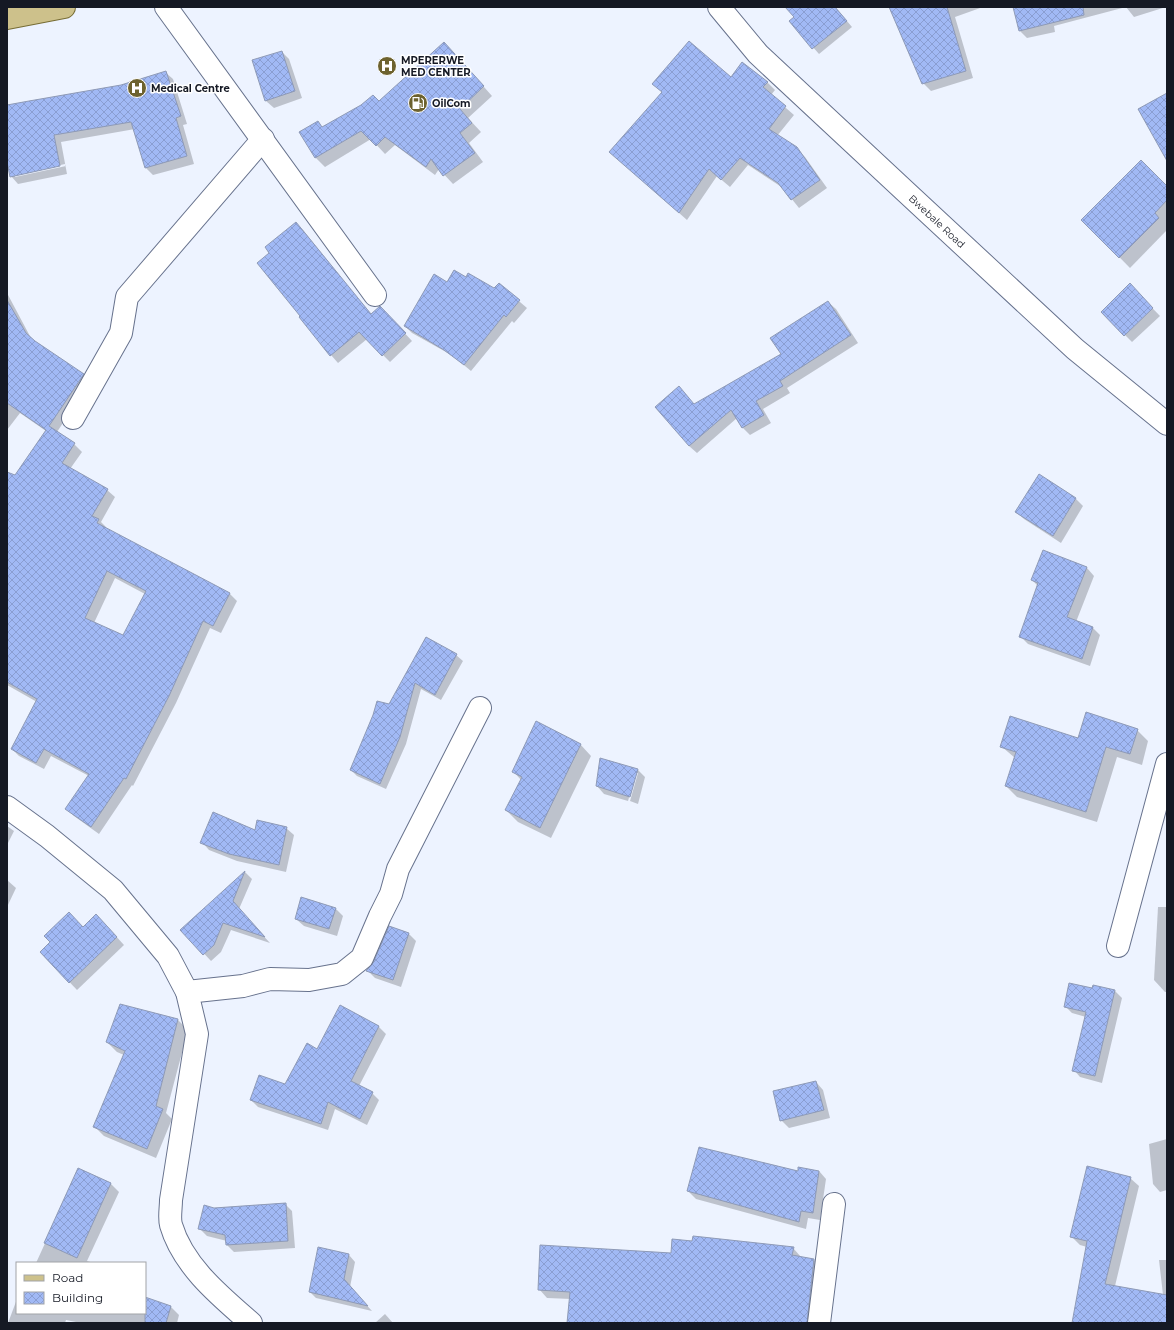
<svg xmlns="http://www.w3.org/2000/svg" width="1174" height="1330" viewBox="0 0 1174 1330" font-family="Montserrat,sans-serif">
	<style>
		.shadow { fill: #0003; fill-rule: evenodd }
		.building { fill: url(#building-cross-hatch); stroke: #8e9ab6; fill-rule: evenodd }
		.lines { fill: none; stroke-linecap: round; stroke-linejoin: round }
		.street-casing { stroke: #67728d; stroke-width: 24 }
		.primary-casing { stroke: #766c34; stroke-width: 24 }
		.street { stroke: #fff; stroke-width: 22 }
		.primary { stroke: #cdc18b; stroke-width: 22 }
		.labels { text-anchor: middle; stroke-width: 3; stroke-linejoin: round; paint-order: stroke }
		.poi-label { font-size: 10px; font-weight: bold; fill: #151924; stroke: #fff; text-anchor: start }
		.street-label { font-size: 10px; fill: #151924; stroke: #fff }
	</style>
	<defs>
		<pattern id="building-cross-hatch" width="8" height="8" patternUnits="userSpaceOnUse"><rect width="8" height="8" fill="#a1b9f5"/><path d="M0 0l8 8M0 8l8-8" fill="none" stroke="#8a9ed2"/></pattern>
	</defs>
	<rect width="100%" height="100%" fill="#edf3ff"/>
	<g class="shadow">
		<polygon points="787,7 835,7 852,27 819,54 790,21 795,17"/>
		<polygon points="890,7 983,7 955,17 973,78 931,91 923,83"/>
		<polygon points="1014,7 1166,7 1134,17 1126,7 1054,26 1055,32 1027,38 1020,31"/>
		<polygon points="282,52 289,59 302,98 274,108 266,101 253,61"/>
		<polygon points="453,52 492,96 468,118 481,132 469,143 483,162 453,184 439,169 435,175 395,145 385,154 371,139 325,167 316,158 301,132 318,122 323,128 379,102"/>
		<path d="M165,72L173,79L187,124L183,125L194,164L153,175L146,168L135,129L61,142L67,174L18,184L11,176L7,157V106L122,86ZM65,164L66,166L15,177V175Z"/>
		<polygon points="731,79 767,82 775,90 771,95 794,115 777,136 796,148 805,157 827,188 799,208 783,188 748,165 730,187 717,176 687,220 619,160"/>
		<polygon points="1167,188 1167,230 1130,268 1083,220"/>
		<polygon points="296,223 303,230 371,315 388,315 412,341 390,362 367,339 338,363 331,355 302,316 270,253"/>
		<polygon points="467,279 494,289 499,284 527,308 514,323 512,321 471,371 453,356 412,333 405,326"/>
		<polygon points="1130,285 1160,316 1132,342 1102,312"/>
		<path d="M7,293L32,340L83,375L90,382L57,432L74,444L82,452L70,469L107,490L115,497L101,522L106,527L105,529L230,594L237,601L221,633L210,628L176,703L133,786L132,785L99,834L74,816L66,809L89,776L51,756L44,769L19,756L12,749L37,702L7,685V473L15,477L46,431L20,413L7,430ZM115,578L145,594L123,636L94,623Z"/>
		<polygon points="828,302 836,309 858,343 787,388 790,393 763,409 771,423 750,435 743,428 737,418 697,453 689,446 695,405 782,355"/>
		<polygon points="1039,476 1076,499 1083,506 1061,543 1024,519 1016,512"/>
		<polygon points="1043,551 1087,568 1094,576 1076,622 1093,628 1100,635 1090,666 1028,644 1020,636 1038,586 1032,580"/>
		<polygon points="426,638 456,655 463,661 441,700 421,689 406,744 386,789 357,776 351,770 390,705"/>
		<polygon points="1137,730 1148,741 1142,765 1117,757 1097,822 1017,797 1006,786 1015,758 1001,746 1079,739"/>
		<polygon points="580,744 591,756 551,838 518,822 506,810 521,780 513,771"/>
		<polygon points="638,770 645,777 638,804 630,801 638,773 636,773 628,801 604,794 597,786"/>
		<polygon points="7,826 14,831 7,845"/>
		<polygon points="286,828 294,835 286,872 237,861 209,850 202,842 256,831"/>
		<polygon points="245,872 252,879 239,909 270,943 231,930 221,952 211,961 182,930"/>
		<polygon points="7,880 16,888 7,907"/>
		<polygon points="1158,907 1167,907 1167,992 1165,992 1154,980"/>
		<polygon points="335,908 343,916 337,936 304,926 296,919"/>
		<polygon points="104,923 124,945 77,990 41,952 83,928"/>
		<polygon points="409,934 416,941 401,987 375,978 368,971"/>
		<polygon points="1094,986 1115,991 1122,998 1102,1083 1080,1077 1074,1070 1086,1017 1072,1013 1065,1006 1093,989"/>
		<polygon points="121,1005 178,1020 188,1030 166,1113 172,1119 156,1158 104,1136 94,1126 124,1055 117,1052 107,1042"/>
		<polygon points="341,1006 379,1027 386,1034 359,1086 372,1093 379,1100 367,1125 335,1109 328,1130 258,1107 251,1100 286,1085 317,1050"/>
		<polygon points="816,1082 823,1090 830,1118 789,1128 781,1120"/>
		<polygon points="1167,1139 1167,1190 1160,1192 1153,1184 1149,1144"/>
		<polygon points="79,1169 111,1184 119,1192 87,1261 94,1263 36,1263"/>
		<polygon points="819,1171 826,1179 820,1220 808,1218 806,1229 696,1199 688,1191 799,1172"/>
		<polygon points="1130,1178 1139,1186 1115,1286 1163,1295 1159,1260 1167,1260 1167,1323 1073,1323 1087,1247 1080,1245 1071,1236"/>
		<polygon points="285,1204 292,1211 295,1248 234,1252 227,1245 227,1241 207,1236 200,1229 214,1209"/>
		<polygon points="541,1247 718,1323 568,1323 571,1299 547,1298 539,1289"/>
		<polygon points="793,1248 802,1258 814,1260 823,1269 817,1323 746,1323"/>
		<polygon points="319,1249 349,1255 355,1262 350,1287 372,1311 316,1298 310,1292"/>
		<polygon points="145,1298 171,1307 179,1315 177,1323 81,1323 66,1320 65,1323 8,1323 17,1299 17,1313 145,1313"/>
		<polygon points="385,1314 393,1323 375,1323"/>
	</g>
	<g class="building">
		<polygon points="785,7 835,7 847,21 812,49 789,21 794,17"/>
		<polygon points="889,7 947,7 966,71 922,84"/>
		<polygon points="1013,7 1083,7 1084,15 1019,31"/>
		<polygon points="689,41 731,77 742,62 768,82 763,87 786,106 769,129 797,147 820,180 791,200 778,183 740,158 721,180 709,169 679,213 609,152 662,92 652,84"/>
		<polygon points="444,42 484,86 460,109 472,123 460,133 475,153 443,176 431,159 426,167 385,137 376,146 361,131 315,158 299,132 318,121 322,127 361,105 373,95 379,101"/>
		<polygon points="282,51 295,91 265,101 252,60"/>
		<polygon points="166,71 181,116 176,118 187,156 145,168 131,122 54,135 60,166 10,177 7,162 7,105 29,101 121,85"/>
		<polygon points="1167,93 1167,161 1138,109"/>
		<polygon points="1141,160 1167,186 1167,200 1155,213 1159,218 1119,258 1081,220"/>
		<polygon points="296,222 371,314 380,306 406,333 382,356 359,332 330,356 299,317 300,316 257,263 269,253 265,247"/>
		<polygon points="454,270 466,277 468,273 494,288 499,283 520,300 506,317 504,315 464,365 444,350 404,326 434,274 447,282"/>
		<polygon points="1130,283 1153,308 1124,336 1101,312"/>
		<path d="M7,300L26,333L35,341L84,374L49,426L75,443L62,463L108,489L92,516L99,519L97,523L230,593L213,626L203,621L169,696L126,779L124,778L91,827L65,809L89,774L44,749L36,763L11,749L37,699L7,682V472L15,475L46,430L7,403ZM107,571L146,591L123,635L85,618Z"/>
		<polygon points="828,301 851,335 780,381 783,386 756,401 764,415 742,428 731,410 689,446 655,407 679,386 694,404 781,354 770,338"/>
		<polygon points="1039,474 1076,498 1053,536 1015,512"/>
		<polygon points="1043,550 1087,567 1067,617 1093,627 1082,659 1019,637 1038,583 1031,580"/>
		<polygon points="426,637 457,654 435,695 415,683 400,737 380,784 350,770 373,715 377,701 389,704"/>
		<polygon points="1086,712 1138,729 1130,754 1106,747 1086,812 1005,786 1016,752 1000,747 1010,716 1078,738"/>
		<polygon points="536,721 581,744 540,828 505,810 522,777 512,772"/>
		<polygon points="600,758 638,769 630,797 596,786"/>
		<polygon points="213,812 255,830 257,820 287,827 279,865 229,854 200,843"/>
		<polygon points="245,871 233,901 265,937 223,923 214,945 203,955 180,930"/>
		<polygon points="301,897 336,908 329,929 295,919"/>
		<polygon points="69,912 83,927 96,914 117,937 69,983 40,952 50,942 44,936"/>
		<polygon points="389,926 409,933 393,980 366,971 373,963"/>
		<polygon points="1069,983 1092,988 1093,985 1115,990 1095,1076 1072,1071 1086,1012 1064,1007"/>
		<polygon points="120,1004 178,1019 156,1106 163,1109 147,1149 93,1127 125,1051 106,1042"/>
		<polygon points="340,1005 379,1026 351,1081 373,1092 360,1119 328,1102 321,1124 250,1100 259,1075 285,1084 307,1043 317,1049"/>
		<polygon points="816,1081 824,1110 780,1121 773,1091"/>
		<polygon points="699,1147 798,1171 798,1167 819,1171 813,1213 801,1211 799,1222 687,1191"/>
		<polygon points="1087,1166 1131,1177 1105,1284 1167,1295 1167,1323 1072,1323 1087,1241 1070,1237"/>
		<polygon points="78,1168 111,1183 77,1258 44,1243"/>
		<polygon points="286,1203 288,1241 226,1245 225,1235 198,1229 204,1205 214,1208"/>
		<polygon points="693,1236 794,1247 792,1255 814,1259 807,1323 567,1323 570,1292 538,1290 540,1245 671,1253 672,1239 692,1241"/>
		<polygon points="318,1247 349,1254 344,1279 368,1306 309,1292"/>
		<polygon points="145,1297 171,1306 166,1323 145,1323"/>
	</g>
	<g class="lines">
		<g class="street-casing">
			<g id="street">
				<polyline points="166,7 375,295"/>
				<path id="s1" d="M719,7L758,54L906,192L1075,349L1167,424"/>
				<polyline points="73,418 121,333 127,297 263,139"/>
				<path d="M7,807L47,836L113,890L168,956L187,992L197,1034L171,1200C171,1208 169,1218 171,1225C183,1266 220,1296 251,1323"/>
				<polyline points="1118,946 1167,764"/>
				<polyline points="187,992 243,986 270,979 309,980 342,974 362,958 380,916 391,894 398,869 480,708"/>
				<polyline points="819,1323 834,1204"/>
			</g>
		</g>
		<g class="primary-casing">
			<polyline id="primary" points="7,18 64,7"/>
		</g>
		<use href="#street" class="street"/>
		<use href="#primary" class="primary"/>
	</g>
	<defs>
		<g id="hospital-disc" transform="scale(1)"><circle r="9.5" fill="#6d622f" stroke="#fff"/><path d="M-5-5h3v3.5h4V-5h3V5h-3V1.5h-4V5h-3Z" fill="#fff"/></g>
		<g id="fuel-disc" transform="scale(1)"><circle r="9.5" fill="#6d622f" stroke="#fff"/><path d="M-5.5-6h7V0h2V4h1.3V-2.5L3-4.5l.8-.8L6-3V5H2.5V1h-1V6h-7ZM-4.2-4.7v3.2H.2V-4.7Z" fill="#fff"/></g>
	</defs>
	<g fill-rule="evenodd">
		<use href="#hospital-disc" x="387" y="66"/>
		<use href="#hospital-disc" x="137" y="88"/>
		<use href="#fuel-disc" x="418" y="103"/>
	</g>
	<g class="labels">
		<g class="poi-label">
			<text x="401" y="64">MPERERWE<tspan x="401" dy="12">MED CENTER</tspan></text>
			<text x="151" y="92">Medical Centre</text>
			<text x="432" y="107">OilCom</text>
		</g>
		<g class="street-label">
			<text dy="4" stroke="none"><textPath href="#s1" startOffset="306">Bwebale Road</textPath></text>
		</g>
	</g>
	<rect width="1174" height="1330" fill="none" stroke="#151924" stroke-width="16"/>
	<rect x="16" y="1262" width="130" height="52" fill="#ffffff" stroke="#a1a3a7"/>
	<rect x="24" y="1275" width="20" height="6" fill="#cdc18b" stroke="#a1a3a7"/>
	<text x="52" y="1282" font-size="12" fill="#151924">Road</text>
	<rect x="24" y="1292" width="20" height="12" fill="url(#building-cross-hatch)" stroke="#a1a3a7"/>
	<text x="52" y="1302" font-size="12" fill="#151924">Building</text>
</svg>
